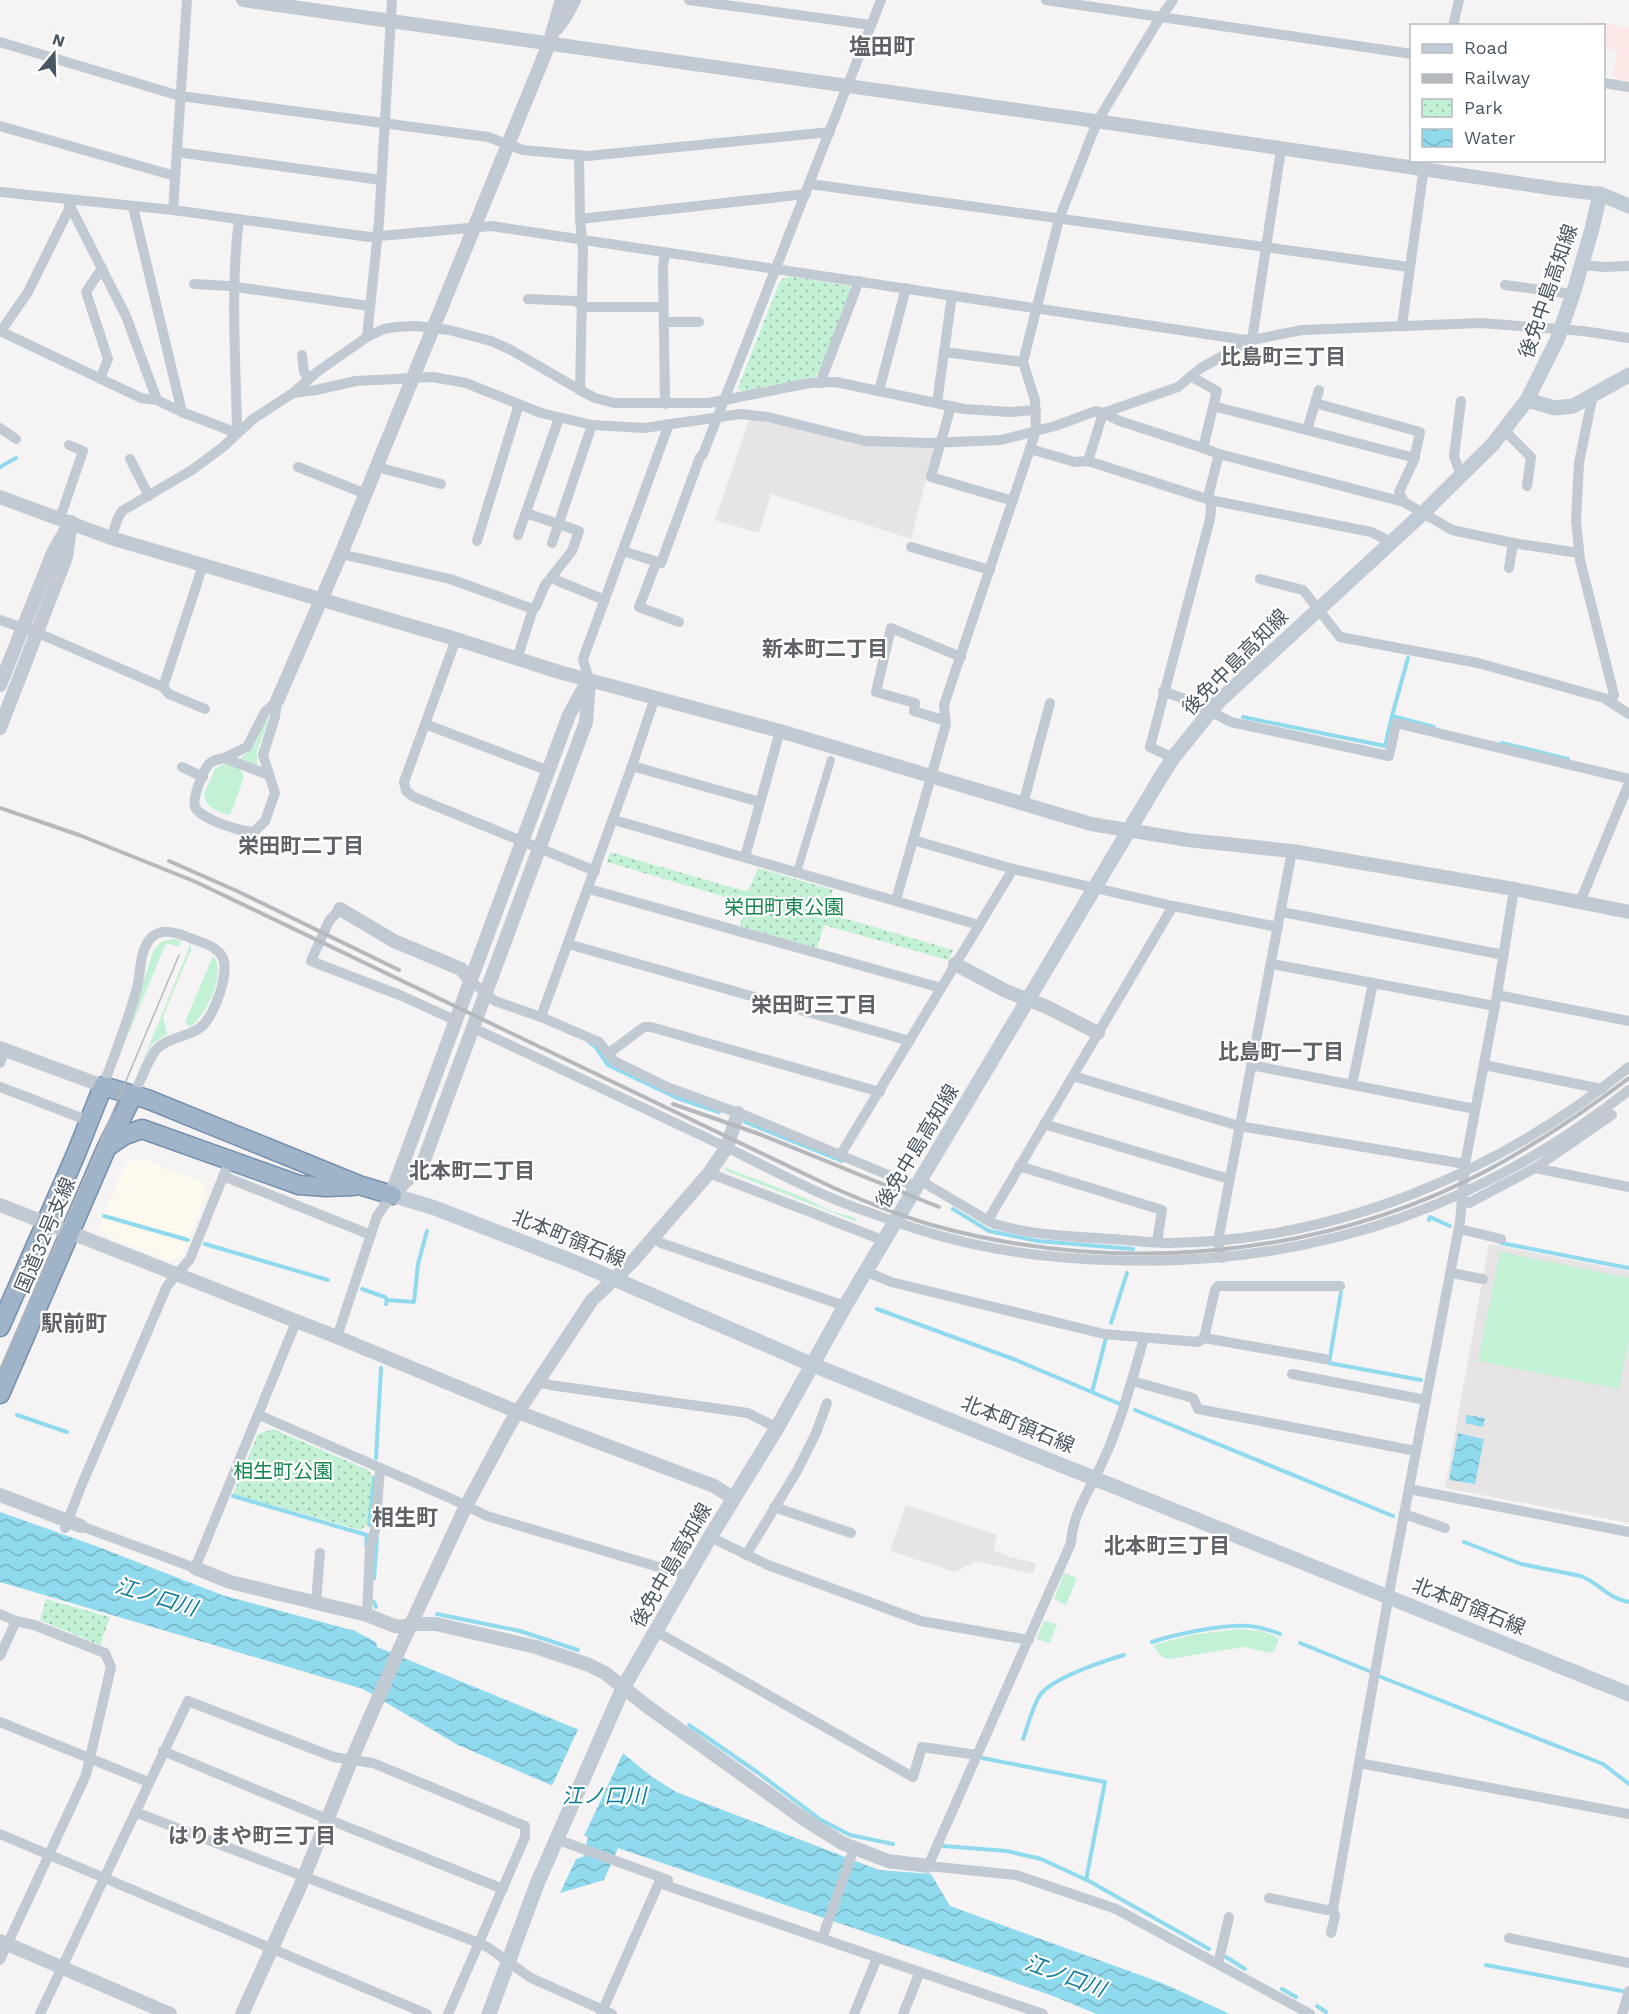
<svg xmlns="http://www.w3.org/2000/svg" width="1629" height="2014" viewBox="0 0 1629 2014" font-family="'Work Sans','Noto Sans JP',sans-serif">
	<style>
		.commercial { fill: #fdf9ef }
		.education { fill: #e6e4e5 }
		.medical { fill: #fce8e6 }
		.grass { fill: #c3f1d5 }
		.park { fill: url(#park-dots) }
		.water { fill: url(#water-waves) }
		.pier { fill: #f5f3f3 }
		.lines { fill: none; stroke-linecap: round; stroke-linejoin: round }
		.stream { stroke: #90daee; stroke-width: 4 }
		.trunk-casing { stroke: #7690ad; stroke-width: 21 }
		.pedestrian { stroke: #c1cad2; stroke-width: 8 }
		.minor { stroke: #c1cad2; stroke-width: 10 }
		.tertiary { stroke: #c1cad2; stroke-width: 14 }
		.secondary { stroke: #c1cbd6; stroke-width: 15 }
		.trunk { stroke: #9fb4c9; stroke-width: 18 }
		.tram { stroke: #b5b8bd; stroke-width: 1.5 }
		.rail { stroke: #b5b8bd; stroke-width: 4 }
		.labels { text-anchor: middle; stroke-width: 4.5; stroke-linejoin: round; paint-order: stroke }
		.street-label { font-size: 20px; fill: #4a5661; stroke: #fff }
		.park-label { font-size: 20px; fill: #17864f; stroke: #fff }
		.neighbourhood-label { font-size: 21px; font-weight: bold; fill: #5f6368; stroke: #fff }
		.water-label { font-size: 21px; font-style: italic; fill: #0c7c9b; stroke: #fff }
		.quarter-label { font-size: 22px; font-weight: bold; fill: #5f6368; stroke: #fff }
	</style>
	<defs>
		<pattern id="park-dots" width="8" height="8" patternUnits="userSpaceOnUse" patternTransform="scale(1.5)"><rect width="8" height="8" fill="#c3f1d5"/><path d="M2 2h.1M6 6h.1" fill="none" stroke="#a0c6b0" stroke-width="1.8" stroke-linecap="round"/></pattern>
		<pattern id="water-waves" width="16" height="10" patternUnits="userSpaceOnUse" patternTransform="scale(1.5)"><rect width="16" height="10" fill="#90daee"/><path d="M0 5q4-4 8 0t8 0" fill="none" stroke="#78b4c4"/></pattern>
	</defs>
	<rect width="100%" height="100%" fill="#f5f3f3"/>
	<polygon class="commercial" points="140,1158 204,1183 207,1194 182,1256 170,1262 105,1236 99,1225 125,1164"/>
	<g class="education">
		<polygon points="750,418 934,448 911,539 771,494 759,533 715,520"/>
		<polygon points="1489,1244 1629,1271 1629,1523 1445,1488"/>
		<polygon points="906,1505 997,1535 993,1550 1010,1557 1036,1563 1033,1574 976,1561 955,1572 890,1551"/>
	</g>
	<polygon class="medical" points="1586,20 1629,28 1629,81 1617,79 1613,73 1618,50 1604,48 1604,26 1585,25"/>
	<g class="grass">
		<polygon points="271,714 257,751 257,765 240,759 253,748 263,726"/>
		<path d="M224,764L239,768L244,777L231,813L228,815C217,811 205,808 204,794L215,769Z"/>
		<polygon points="175,939 181,941 179,947 166,943 116,1064 154,949 162,941"/>
		<polygon points="191,943 191,950 163,1016 167,1034 152,1044 138,1073"/>
		<path d="M213,956C228,971 205,1019 189,1027L185,1022Z"/>
		<polygon points="724,1167 805,1198 831,1211 853,1217 859,1223 726,1171"/>
		<polygon points="1500,1252 1629,1278 1629,1338 1619,1389 1478,1361"/>
		<polygon points="1064,1573 1077,1578 1066,1605 1054,1599"/>
		<polygon points="1044,1621 1057,1624 1050,1643 1036,1639"/>
		<polygon points="1238,1629 1262,1631 1279,1638 1275,1650 1270,1653 1244,1647 1169,1659 1160,1656 1153,1645 1191,1635"/>
	</g>
	<g class="park">
		<polygon points="788,276 850,286 852,291 820,371 815,377 742,391 738,388 780,281"/>
		<polygon points="610,852 748,892 758,868 833,890 826,913 953,950 948,960 824,925 817,948 740,926 746,903 607,862"/>
		<polygon points="273,1429 368,1470 375,1478 367,1524 361,1530 233,1494 258,1434"/>
		<polygon points="46,1599 110,1617 100,1645 40,1620"/>
	</g>
	<g class="water">
		<polygon points="1467,1415 1485,1418 1483,1427 1465,1423"/>
		<polygon points="1458,1433 1484,1439 1475,1484 1449,1480"/>
		<polygon points="0,1512 96,1546 222,1595 355,1631 376,1642 377,1647 609,1742 651,1776 676,1792 879,1870 931,1874 950,1906 1162,1983 1230,2014 1097,2014 1048,1994 618,1848 604,1880 560,1893 576,1859 583,1857 588,1837 549,1819 560,1789 458,1745 363,1689 0,1582"/>
	</g>
	<polygon class="pier" points="579,1727 610,1740 624,1751 583,1838 546,1820 557,1791 551,1788"/>
	<g class="lines">
		<g class="stream">
			<polyline points="0,467 16,458"/>
			<polyline points="1392,716 1408,658"/>
			<polyline points="1243,717 1385,746 1392,716 1434,727"/>
			<polyline points="1502,743 1568,759"/>
			<polyline points="590,1043 595,1046 608,1065 677,1098 719,1112"/>
			<polyline points="745,1122 842,1161"/>
			<polyline points="953,1209 989,1231 1038,1241 1133,1249"/>
			<polyline points="104,1216 188,1240"/>
			<polyline points="1429,1220 1430,1217 1450,1226"/>
			<polyline points="1501,1243 1629,1268"/>
			<polyline points="205,1244 328,1280"/>
			<polyline points="362,1289 385,1297 387,1300"/>
			<polyline points="1341,1292 1329,1363 1421,1380"/>
			<polyline points="386,1304 387,1300 414,1302 418,1264 427,1231"/>
			<polyline points="877,1309 1016,1360 1120,1404"/>
			<polyline points="1111,1323 1127,1273"/>
			<polyline points="1092,1392 1106,1338"/>
			<polyline points="1135,1410 1393,1516"/>
			<polyline points="17,1415 67,1432"/>
			<polyline points="376,1458 381,1368"/>
			<polyline points="233,1496 367,1535 366,1545"/>
			<polyline points="369,1525 374,1478"/>
			<path d="M1464,1542L1521,1564L1581,1576C1599,1583 1609,1599 1629,1602"/>
			<polyline points="374,1578 377,1539"/>
			<polyline points="374,1602 376,1607"/>
			<polyline points="437,1614 520,1631 578,1650"/>
			<path d="M1152,1642C1176,1634 1223,1624 1249,1626C1260,1627 1270,1630 1280,1634"/>
			<polyline points="1300,1643 1369,1671"/>
			<polyline points="1381,1677 1603,1764 1629,1784"/>
			<polyline points="689,1725 757,1772 821,1820 850,1835 893,1844"/>
			<path d="M1023,1739C1028,1726 1032,1707 1040,1695C1052,1678 1104,1661 1124,1655"/>
			<polyline points="982,1758 1105,1782 1086,1880"/>
			<polyline points="943,1846 1007,1851 1041,1859 1089,1881 1209,1949"/>
			<polyline points="1226,1957 1245,1969"/>
			<polyline points="1486,1965 1622,1991"/>
			<polyline points="1282,1989 1296,1997"/>
			<polyline points="1317,2006 1326,2012"/>
		</g>
		<g class="trunk-casing">
			<g id="trunk">
				<polyline points="110,1145 125,1135 142,1129 299,1185 326,1187 353,1186"/>
				<polyline points="0,1327 76,1154 103,1086 147,1099 359,1185 392,1195"/>
				<polyline points="0,1394 106,1149 133,1095"/>
			</g>
		</g>
		<polyline class="pedestrian" points="797,872 831,760"/>
		<g class="minor">
			<polyline points="689,0 871,25"/>
			<polyline points="1046,0 1412,54"/>
			<polyline points="1453,26 1459,0"/>
			<polyline points="0,42 180,96 488,137 523,150 588,156 830,132"/>
			<polyline points="1604,83 1629,87"/>
			<polyline points="0,126 175,176"/>
			<polyline points="177,152 381,180"/>
			<polyline points="579,156 580,219 583,250 580,390"/>
			<polyline points="810,184 1409,267"/>
			<polyline points="0,192 173,210 369,237 491,226 1239,339 1252,340 1302,330 1481,323 1583,331 1629,338"/>
			<polyline points="67,200 126,316 157,400"/>
			<polyline points="133,207 182,412"/>
			<polyline points="173,210 187,0"/>
			<polyline points="580,219 806,194"/>
			<polyline points="1582,265 1604,267 1629,266"/>
			<polyline points="194,284 229,286 369,306"/>
			<polyline points="1505,285 1573,294"/>
			<polyline points="528,299 575,301 586,307 663,307"/>
			<polyline points="664,322 699,322"/>
			<polyline points="1402,325 1425,160"/>
			<polyline points="0,331 141,398 157,400 182,412 237,433"/>
			<polyline points="1,331 28,292 70,207"/>
			<polyline points="367,337 379,222 392,0"/>
			<polyline points="1252,340 1281,149"/>
			<polyline points="944,352 1023,362"/>
			<polyline points="302,355 304,372 309,379"/>
			<polyline points="1192,377 1217,391 1203,448 1219,454"/>
			<polyline points="100,379 108,359 86,292 102,268"/>
			<polyline points="820,383 859,281"/>
			<polyline points="879,391 906,288"/>
			<polyline points="294,393 316,390 356,381 433,377 466,383 541,413 592,425 644,428 741,414 768,417 865,441 930,443 1001,440 1055,426 1096,411 1103,413 1178,387 1201,368 1252,340"/>
			<polyline points="1593,394 1579,463 1576,520 1580,560 1614,695 1610,701"/>
			<polyline points="1461,401 1454,456 1461,476"/>
			<polyline points="937,403 952,295"/>
			<polyline points="1315,403 1420,432 1414,460 1399,492 1404,502"/>
			<polyline points="665,404 663,266 665,253"/>
			<polyline points="951,406 931,477 1013,501"/>
			<polyline points="1213,406 1415,458"/>
			<polyline points="0,428 16,439"/>
			<polyline points="1307,430 1319,390"/>
			<polyline points="1504,430 1531,457 1527,486"/>
			<path d="M237,433C236,362 230,289 239,219"/>
			<polyline points="1030,449 1075,462 1088,461 1210,500 1371,532 1391,542"/>
			<polyline points="130,459 149,496"/>
			<polyline points="1088,461 1103,413 1120,421 1203,448"/>
			<polyline points="298,467 366,494"/>
			<polyline points="377,467 441,484"/>
			<polyline points="526,513 579,531 572,551 545,585 536,606 533,609"/>
			<polyline points="60,518 83,451 69,445"/>
			<polyline points="518,535 559,418"/>
			<polyline points="111,538 118,518 122,511 192,470 223,447 253,419 293,393 317,372 367,337 384,329 397,327 416,326 449,330 491,341 511,350 580,390 595,398 614,403 709,403 810,383 836,382 964,409 1010,412 1036,410"/>
			<polyline points="477,541 519,404"/>
			<polyline points="552,543 592,425"/>
			<polyline points="911,547 990,570"/>
			<polyline points="623,551 661,563 700,457 703,454 881,0"/>
			<polyline points="341,554 450,579 533,609 517,659"/>
			<polyline points="656,563 639,607 679,622"/>
			<polyline points="1509,568 1513,543"/>
			<polyline points="553,575 558,581 605,600"/>
			<polyline points="1260,579 1303,590 1340,637 1478,663 1604,698 1629,714"/>
			<polyline points="0,620 38,633 163,687 203,565"/>
			<polyline points="456,639 404,782 406,791 414,797 595,871"/>
			<polyline points="589,680 583,659 669,424"/>
			<polyline points="163,687 169,694 205,709"/>
			<polyline points="1163,691 1190,701 1231,722 1389,756 1396,723 1629,779"/>
			<polyline points="945,715 939,719 914,711 915,703 876,692 891,628 961,657"/>
			<polyline points="425,724 549,771"/>
			<path d="M224,758L247,747L265,712L277,701L275,717L263,755L275,793L265,821L255,831C244,834 199,818 195,807C192,799 203,769 210,763C214,760 219,759 224,758L269,775"/>
			<polyline points="1173,758 1150,747 1210,519 1211,510 1209,493 1219,454 1404,502 1452,530 1513,543 1579,553"/>
			<polyline points="632,766 655,697"/>
			<polyline points="182,767 203,777"/>
			<polyline points="1023,804 1050,703"/>
			<polyline points="614,820 979,925"/>
			<polyline points="745,857 780,731"/>
			<polyline points="1013,869 1173,906 1278,927"/>
			<polyline points="589,889 941,988"/>
			<polyline points="896,900 946,724 944,705 1036,431 1035,400 1023,362 1059,219 1097,122 1156,24 1173,0"/>
			<polyline points="1580,902 1629,783"/>
			<polyline points="340,909 329,921 311,961 402,996 457,1021"/>
			<polyline points="1282,912 1504,955"/>
			<polyline points="568,944 910,1041"/>
			<polyline points="1272,964 1495,1006"/>
			<polyline points="471,981 495,1001 541,1017 599,1042 614,1061 667,1087 749,1117 917,1187"/>
			<polyline points="1497,995 1629,1021"/>
			<polyline points="541,1017 632,766 760,802"/>
			<path d="M473,1028C558,1067 643,1108 728,1148C761,1164 794,1182 829,1197C857,1209 887,1219 917,1229C979,1249 1042,1258 1107,1260C1302,1268 1476,1212 1629,1090"/>
			<polyline points="609,1053 644,1027 651,1027 880,1092"/>
			<polyline points="0,1063 5,1050"/>
			<polyline points="1251,1065 1475,1109"/>
			<polyline points="1484,1065 1602,1089"/>
			<polyline points="1073,1076 1239,1126 1465,1164"/>
			<polyline points="1352,1085 1373,983"/>
			<path d="M103,1086C115,1054 128,1021 137,988C141,973 139,952 150,939C160,928 174,932 185,936"/>
			<polyline points="0,1087 89,1121"/>
			<path d="M133,1095C140,1083 148,1060 156,1050C167,1037 187,1038 201,1027C214,1017 231,971 222,956C215,945 200,942 190,938"/>
			<polyline points="1044,1124 1229,1179"/>
			<polyline points="841,1154 1013,869 913,840"/>
			<polyline points="1019,1166 1162,1210 1157,1242"/>
			<polyline points="1535,1168 1612,1115"/>
			<polyline points="709,1173 885,1241"/>
			<polyline points="223,1176 371,1235"/>
			<path d="M921,1181C938,1191 955,1201 972,1211C979,1215 987,1221 995,1224C1030,1235 1076,1237 1112,1239C1130,1240 1149,1243 1167,1243C1335,1242 1500,1172 1629,1067"/>
			<polyline points="1463,1200 1469,1203 1535,1168 1629,1187"/>
			<polyline points="988,1220 1173,906"/>
			<polyline points="1459,1229 1501,1239"/>
			<polyline points="654,1237 661,1243 845,1306"/>
			<polyline points="1222,1258 1218,1241 1292,851"/>
			<polyline points="867,1272 891,1282 1104,1334 1198,1342 1204,1338 1215,1290 1218,1286 1340,1286"/>
			<polyline points="1451,1273 1483,1279"/>
			<polyline points="337,1337 377,1216 392,1195"/>
			<path d="M1144,1338C1132,1380 1121,1422 1103,1461C1091,1488 1072,1514 1071,1543L928,1866L1016,1875L1116,1909L1310,2014"/>
			<polyline points="1204,1338 1325,1359"/>
			<polyline points="1292,1374 1426,1400"/>
			<polyline points="1132,1381 1193,1398 1198,1409 1416,1451"/>
			<polyline points="538,1382 550,1385 748,1413 777,1428"/>
			<polyline points="259,1415 452,1499 487,1516 689,1576"/>
			<polyline points="1409,1489 1629,1532"/>
			<polyline points="774,1507 851,1533"/>
			<polyline points="1404,1514 1445,1528"/>
			<polyline points="81,1526 195,1568 296,1322"/>
			<polyline points="65,1528 82,1484 167,1286 190,1259 229,1162"/>
			<polyline points="710,1537 768,1565 921,1621 1029,1640"/>
			<polyline points="746,1555 797,1471 816,1433 827,1403"/>
			<polyline points="316,1602 320,1553"/>
			<polyline points="0,1614 16,1621 34,1625 105,1653 111,1667 86,1775 0,1960"/>
			<polyline points="367,1615 370,1547 375,1530 380,1469"/>
			<polyline points="657,1632 913,1777 922,1747 977,1755"/>
			<polyline points="0,1656 16,1621"/>
			<polyline points="0,1722 148,1782"/>
			<polyline points="163,1751 315,1814 503,1889"/>
			<polyline points="1359,1763 1629,1814"/>
			<polyline points="135,1812 479,1943 489,1948 531,1978 612,2014"/>
			<polyline points="0,1834 427,2014"/>
			<polyline points="556,1839 668,1880"/>
			<polyline points="659,1883 1043,2014"/>
			<polyline points="1269,1898 1327,1910 1333,1909"/>
			<polyline points="824,1933 854,1848"/>
			<polyline points="1331,1933 1335,1916 1333,1909 1392,1577 1460,1222 1465,1164 1497,995 1514,889"/>
			<polyline points="1509,1938 1629,1963"/>
			<polyline points="1218,1964 1229,1917"/>
			<polyline points="40,2014 188,1701 334,1757 373,1763 525,1826 525,1837 448,2014"/>
			<polyline points="601,2014 661,1878"/>
			<polyline points="854,2014 877,1958"/>
			<polyline points="903,2014 920,1972"/>
			<polyline points="1622,2014 1629,1991"/>
		</g>
		<g class="tertiary">
			<polyline points="243,0 1116,124 1557,189 1600,194"/>
			<polyline points="556,29 565,17 574,0"/>
			<polyline points="0,497 111,538 456,639 559,672 780,731 1091,824 1188,840 1292,851 1514,889 1629,912"/>
			<polyline points="0,685 53,553 66,530"/>
			<polyline points="277,701 341,554 549,44 562,0"/>
			<polyline points="0,728 66,557 71,522"/>
			<polyline points="340,909 394,941 461,969 471,981"/>
			<polyline points="955,964 1006,991 1047,1007 1098,1033"/>
			<polyline points="0,1048 103,1086"/>
			<polyline points="393,1190 569,715 586,684"/>
			<polyline points="392,1195 421,1166 424,1160 586,722 589,680"/>
			<polyline points="0,1205 337,1337 518,1412 714,1486 733,1498"/>
			<polyline points="0,1495 81,1526"/>
			<polyline points="195,1568 230,1582 367,1615 395,1626 402,1627 412,1624 436,1624 536,1647 589,1665 605,1673 648,1707 804,1819 842,1843 888,1861 928,1866"/>
			<polyline points="0,1941 170,2014"/>
			<polyline points="242,2014 299,1889 351,1761 399,1650 466,1506 510,1424 592,1300 633,1261 709,1173 727,1147 738,1113"/>
		</g>
		<g class="secondary">
			<polyline points="1600,194 1629,206"/>
			<polyline points="1527,400 1555,408 1573,406 1629,375"/>
			<polyline points="392,1195 435,1208 582,1265 813,1365 1629,1694"/>
			<polyline points="489,2014 537,1884 623,1688 710,1537 777,1428 845,1306 1159,780 1173,758 1218,702 1422,514 1493,444 1527,400 1557,340 1573,294 1592,229 1600,194"/>
		</g>
		<use href="#trunk" class="trunk"/>
		<polyline class="tram" points="0,1369 99,1145 179,955"/>
		<g class="rail">
			<path d="M0,808L79,835L196,882L834,1188C866,1202 898,1215 932,1225C1114,1276 1320,1259 1488,1170C1538,1143 1584,1112 1629,1078"/>
			<polyline points="169,861 237,891 399,970"/>
			<polyline points="673,1104 762,1135 939,1207"/>
		</g>
	</g>
	<g class="labels">
		<g class="street-label">
			<text transform="translate(1548 291) rotate(-71)" y="7">後免中島高知線</text>
			<text transform="translate(1235 662) rotate(-45)" y="7">後免中島高知線</text>
			<text transform="translate(917 1146) rotate(-59)" y="7">後免中島高知線</text>
			<text transform="translate(45 1235) rotate(-67)" y="7">国道32号支線</text>
			<text transform="translate(569 1238) rotate(22)" y="7">北本町領石線</text>
			<text transform="translate(1018 1424) rotate(22)" y="7">北本町領石線</text>
			<text transform="translate(671 1565) rotate(-60)" y="7">後免中島高知線</text>
			<text transform="translate(1469 1606) rotate(22)" y="7">北本町領石線</text>
		</g>
		<g class="park-label">
			<text x="784" y="914">栄田町東公園</text>
			<text x="283" y="1478">相生町公園</text>
		</g>
		<g class="neighbourhood-label">
			<text x="1283" y="364">比島町三丁目</text>
			<text x="825" y="656">新本町二丁目</text>
			<text x="301" y="853">栄田町二丁目</text>
			<text x="814" y="1012">栄田町三丁目</text>
			<text x="1281" y="1059">比島町一丁目</text>
			<text x="472" y="1178">北本町二丁目</text>
			<text x="1167" y="1553">北本町三丁目</text>
			<text x="252" y="1843">はりまや町三丁目</text>
		</g>
		<g class="water-label">
			<text transform="translate(156 1597) rotate(17)" y="7">江ノ口川</text>
			<text x="604" y="1803">江ノ口川</text>
			<text transform="translate(1065 1976) rotate(20)" y="7">江ノ口川</text>
		</g>
		<g class="quarter-label">
			<text x="882" y="54">塩田町</text>
			<text x="74" y="1331">駅前町</text>
			<text x="405" y="1525">相生町</text>
		</g>
	</g>
	<rect x="1410" y="24" width="195" height="138" fill="#ffffff" stroke="#b7bbc0" stroke-width="1.5"/>
	<rect x="1422" y="44" width="30" height="9" fill="#c1cbd6" stroke="#b7bbc0" stroke-width="1.5"/>
	<text x="1464" y="54" font-size="18" fill="#4a5661">Road</text>
	<rect x="1422" y="74" width="30" height="9" fill="#b5b8bd" stroke="#b7bbc0" stroke-width="1.5"/>
	<text x="1464" y="84" font-size="18" fill="#4a5661">Railway</text>
	<rect x="1422" y="99" width="30" height="18" fill="url(#park-dots)" stroke="#b7bbc0" stroke-width="1.5"/>
	<text x="1464" y="114" font-size="18" fill="#4a5661">Park</text>
	<rect x="1422" y="129" width="30" height="18" fill="url(#water-waves)" stroke="#b7bbc0" stroke-width="1.5"/>
	<text x="1464" y="144" font-size="18" fill="#4a5661">Water</text>
	<g transform="translate(54 54) rotate(19)" stroke="#ffffff" stroke-width="4.5" paint-order="stroke">
	<path d="M0-4.5L10 22L0 15L-10 22Z" fill="#4a5661"/>
	<text y="-9" font-size="16" font-weight="bold" text-anchor="middle" fill="#4a5661">N</text>
	</g>
</svg>
